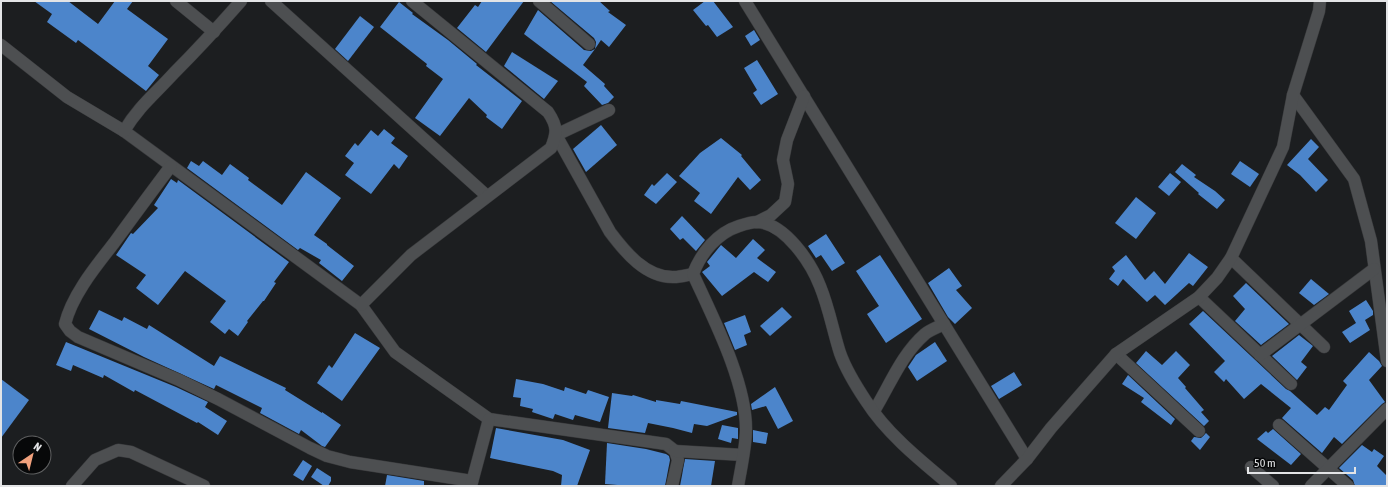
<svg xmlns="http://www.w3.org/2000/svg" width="1388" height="487" viewBox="0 0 1388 487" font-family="'Asap Condensed',sans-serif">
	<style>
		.building { fill: #4c85cb }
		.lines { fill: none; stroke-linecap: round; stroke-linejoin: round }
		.minor-casing { stroke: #37383a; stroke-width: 13 }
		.minor { stroke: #4d4f51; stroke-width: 12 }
	</style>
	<rect width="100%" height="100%" fill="#1c1e20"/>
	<g class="building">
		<polygon points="34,1 68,1 98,24 115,1 133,1 127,9 168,39 148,66 159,75 146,91 78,40 76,43 47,22 52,14"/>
		<polygon points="482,1 524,1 486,52 457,28 475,5 478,7"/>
		<polygon points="550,1 599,1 610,11 608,12 626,25 609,47 601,40 595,49 596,42 594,38"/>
		<polygon points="705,1 713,1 733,27 717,37 708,25 706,26 693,10"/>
		<polygon points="399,2 413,13 412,14 448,40 477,64 476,65 522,101 502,129 486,117 487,115 469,98 440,136 415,118 443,79 426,66 427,64 380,27"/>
		<polygon points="538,10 584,50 591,51 595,49 583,65 605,84 604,86 614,97 608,103 602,105 584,86 587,82 524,34"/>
		<polygon points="360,16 374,27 348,61 335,49"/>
		<polygon points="754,30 760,40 751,46 745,36"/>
		<polygon points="512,52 558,81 544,99 504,66"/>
		<polygon points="757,60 778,94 761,105 753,93 757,90 744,68"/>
		<polygon points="601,125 617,145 586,172 573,149"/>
		<polygon points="384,129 395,138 391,143 408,156 399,169 394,164 371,194 345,175 354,163 345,156 355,143 358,146 371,130 378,136"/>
		<polygon points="721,138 742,155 741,156 761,180 750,190 738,177 711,214 694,201 700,193 679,176 700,153"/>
		<polygon points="1311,139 1319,147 1308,159 1328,180 1316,192 1300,175 1287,165"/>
		<polygon points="191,161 199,166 203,161 222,175 230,164 249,178 248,180 282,205 306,172 341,198 314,235 327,244 327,245 354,266 342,281 319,263 321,260 300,248 298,250 187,168"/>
		<polygon points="1240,161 1259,174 1250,187 1231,174"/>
		<polygon points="1182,164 1196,175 1194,177 1215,191 1225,200 1217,209 1198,194 1199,193 1175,172"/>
		<polygon points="667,173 677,182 656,204 644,195 652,184 654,186"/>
		<polygon points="1170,173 1181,182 1169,196 1158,187"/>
		<polygon points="171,179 177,183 178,180 289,262 274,282 276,283 264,301 263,301 247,321 248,322 238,336 229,329 225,334 210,322 226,301 185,271 158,305 136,288 146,275 116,255 131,233 133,234 158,208 154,205"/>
		<polygon points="1136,197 1156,213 1136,239 1115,223"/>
		<polygon points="682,216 705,240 696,251 683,238 680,240 670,229"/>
		<polygon points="826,234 845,263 832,271 821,255 816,258 808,246"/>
		<polygon points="753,239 765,250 757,258 776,272 768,282 754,272 722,296 702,272 710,266 707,262 721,245 736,258"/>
		<polygon points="1189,253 1208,267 1193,286 1189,283 1165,305 1155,295 1147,302 1123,279 1118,286 1109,279 1115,271 1112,267 1126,255 1145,280 1154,271 1165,284"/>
		<polygon points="880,255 922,319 886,343 867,314 879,306 856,271"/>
		<polygon points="949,268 962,286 956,290 972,308 955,324 948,317 928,283"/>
		<polygon points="1311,279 1329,294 1314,305 1299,293"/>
		<polygon points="1246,283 1289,324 1261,345 1235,321 1245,309 1233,296"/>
		<polygon points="1366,300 1373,311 1373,315 1365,320 1370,330 1350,343 1342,332 1356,323 1349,311"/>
		<polygon points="782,307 792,317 770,336 760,326"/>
		<polygon points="99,310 122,321 124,317 147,329 149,325 214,366 220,356 286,388 285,390 322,413 322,412 341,425 325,447 322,446 301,430 299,434 260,413 262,408 216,385 214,389 144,357 89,329"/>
		<polygon points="1203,311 1286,389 1290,391 1317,415 1325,407 1329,410 1347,385 1343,381 1369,352 1379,361 1382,366 1369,380 1385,402 1382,404 1342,444 1334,437 1322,453 1282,418 1291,408 1261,384 1244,399 1226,379 1224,382 1214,372 1225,361 1189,324"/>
		<polygon points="745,315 751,332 744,335 747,345 735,350 724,323"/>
		<polygon points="355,333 380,348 342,401 317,383 329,365 332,368"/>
		<polygon points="1299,335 1313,346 1301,362 1307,367 1297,380 1272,356"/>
		<polygon points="66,342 176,387 208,402 205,407 227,421 218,435 198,422 197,423 135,390 134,392 104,375 103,378 73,365 71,371 56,365"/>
		<polygon points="935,342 947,361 917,381 908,367 916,355"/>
		<polygon points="1146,351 1162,365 1176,351 1190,365 1178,378 1186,387 1185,388 1204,410 1201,412 1209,421 1204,426 1136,363"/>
		<polygon points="1014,372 1022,385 999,399 991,386"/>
		<polygon points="1128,375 1175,419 1171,425 1141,402 1144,398 1122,384"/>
		<polygon points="1,379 29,400 1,438"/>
		<polygon points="516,379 543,384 564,391 565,387 586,394 588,390 609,397 600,422 575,415 573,420 555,414 553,419 532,412 533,409 520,406 521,398 513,397"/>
		<polygon points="775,387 793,421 778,429 766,406 752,410 751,404"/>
		<polygon points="612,393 632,396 633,395 656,402 656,400 680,404 681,401 737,412 737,415 707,426 694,424 692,433 673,428 648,423 645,433 608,428"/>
		<polygon points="722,425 738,428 738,439 732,438 731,443 718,439"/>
		<polygon points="496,428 563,440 590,450 577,486 561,486 562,475 553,471 490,458"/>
		<polygon points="1273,429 1301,454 1291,465 1257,439 1266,431 1268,433"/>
		<polygon points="753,430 768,433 766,444 753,442"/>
		<polygon points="1206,433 1210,437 1200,450 1191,441 1194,437 1201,438"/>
		<polygon points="607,443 646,449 666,454 669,456 670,460 665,486 630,486 605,484"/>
		<polygon points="1362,445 1372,452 1374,449 1384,456 1377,466 1387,476 1387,486 1355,486 1353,480 1339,468"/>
		<polygon points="685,459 715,461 711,486 680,486"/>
		<polygon points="303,460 312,466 303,481 293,475"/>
		<polygon points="317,468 331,477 331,481 328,486 324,486 311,477"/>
		<polygon points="387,475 424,481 424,486 385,486"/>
	</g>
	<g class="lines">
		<g class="minor-casing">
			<g id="minor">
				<polyline points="176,1 214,32"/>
				<polyline points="271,1 487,196"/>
				<polyline points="539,1 589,44"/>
				<polyline points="745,1 1027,459"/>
				<polyline points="1,45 67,97 124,131 361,305 395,352 489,419 666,444 675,451 678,460 672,486"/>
				<polyline points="1293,95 1354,179 1371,241 1387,361"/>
				<path d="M609,110L556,135L610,232C625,252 646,278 674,277C680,277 687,275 693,274"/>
				<path d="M124,131C139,106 155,94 174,73C197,50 219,26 241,1"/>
				<path d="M171,166C152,191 133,217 114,243C96,266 72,295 65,324L70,331L78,337L179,380L218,399L310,448L327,456L350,462L472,481"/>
				<polyline points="757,222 771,215 785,202 788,184 783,160 787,140 804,96"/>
				<polyline points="1231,258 1324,347"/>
				<polyline points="1199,297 1291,384"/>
				<path d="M361,305L411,255L551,148C557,133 558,127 548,112L412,1"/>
				<polyline points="1116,354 1199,431"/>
				<polyline points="1260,355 1374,269"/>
				<path d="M874,411C890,385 901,355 925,334C930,330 938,327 944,324"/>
				<polyline points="1279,425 1348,486"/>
				<polyline points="675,451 743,455"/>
				<polyline points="1251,467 1273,486"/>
				<polyline points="72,486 95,460 118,450 131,452 204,486"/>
				<polyline points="471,486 489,419"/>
				<path d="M738,486C741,468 746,447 746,429C746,381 713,318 693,274C701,253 717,233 739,226C745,224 751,222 757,222C785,223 811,263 820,286C829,308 833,331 840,353C846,370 856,386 866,401C887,434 921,461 951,486"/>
				<polyline points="1001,486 1027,459 1051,428 1116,354 1199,297 1217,278 1231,258 1283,147 1293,95 1319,11 1320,1"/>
				<polyline points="1311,486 1387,409"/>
			</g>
		</g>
		<use href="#minor" class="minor"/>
	</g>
	<rect width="1388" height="487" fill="none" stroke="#e3e4e6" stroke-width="4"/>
	<g transform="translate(32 455) rotate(35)"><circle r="19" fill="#070809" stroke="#5f6061"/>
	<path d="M0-3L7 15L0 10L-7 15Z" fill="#f1a17d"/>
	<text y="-6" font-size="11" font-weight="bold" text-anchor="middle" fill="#e3e4e6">N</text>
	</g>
	<path d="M1248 467v6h107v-6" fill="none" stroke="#e3e4e6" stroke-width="2"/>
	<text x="1254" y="467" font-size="12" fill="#e3e4e6" stroke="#070809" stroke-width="3" paint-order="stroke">50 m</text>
</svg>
